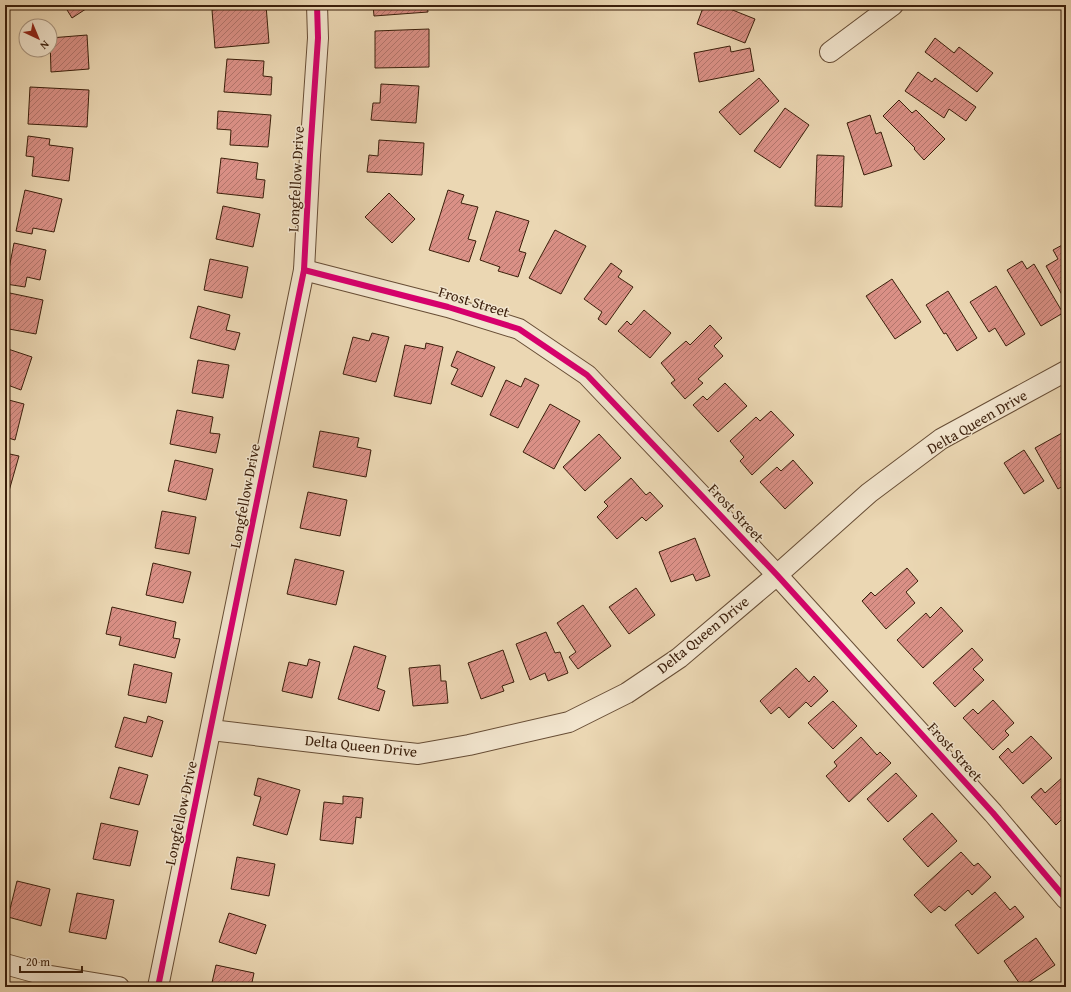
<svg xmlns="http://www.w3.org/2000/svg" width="1071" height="992" viewBox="0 0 1071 992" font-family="'Gentium Book Plus',serif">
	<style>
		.building { fill: url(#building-hatch); stroke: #3b1f0b }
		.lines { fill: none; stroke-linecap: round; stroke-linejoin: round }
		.minor-casing { stroke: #674d35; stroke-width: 22 }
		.minor { stroke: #f2e5ce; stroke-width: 20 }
		.cycleway-casing { stroke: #f2e5ce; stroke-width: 8 }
		.cycleway { stroke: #d6006c; stroke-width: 6 }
		.labels { text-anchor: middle; stroke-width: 3; stroke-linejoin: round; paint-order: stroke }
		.street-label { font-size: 15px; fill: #3b1f0b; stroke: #f2e5ce }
	</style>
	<defs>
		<pattern id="building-hatch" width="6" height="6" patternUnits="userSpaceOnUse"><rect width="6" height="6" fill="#da9086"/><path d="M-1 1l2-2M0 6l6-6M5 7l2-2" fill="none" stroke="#b2756c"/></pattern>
	</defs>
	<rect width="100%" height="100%" fill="#ebd7b3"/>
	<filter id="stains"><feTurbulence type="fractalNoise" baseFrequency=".005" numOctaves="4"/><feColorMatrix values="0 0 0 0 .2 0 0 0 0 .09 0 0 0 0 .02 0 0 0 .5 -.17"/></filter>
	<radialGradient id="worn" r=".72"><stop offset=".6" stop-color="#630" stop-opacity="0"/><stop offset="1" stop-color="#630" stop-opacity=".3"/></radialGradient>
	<g class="building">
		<polygon points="64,5 92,5 72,18"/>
		<polygon points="266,5 269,43 215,48 212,10"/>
		<polygon points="373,5 427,5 428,12 374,16"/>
		<polygon points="704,5 720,5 755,19 745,43 697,24"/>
		<polygon points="429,29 429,67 375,68 375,31"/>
		<polygon points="87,35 89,69 51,72 50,38"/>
		<polygon points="935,38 954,53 959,47 993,73 977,92 925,52"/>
		<polygon points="730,46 731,52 750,48 754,71 699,82 694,53"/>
		<polygon points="227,59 264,61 263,76 272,77 271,95 224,92"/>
		<polygon points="918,72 932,82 935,78 976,107 966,121 949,109 944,118 905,91"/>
		<polygon points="759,78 779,101 740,135 719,112"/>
		<polygon points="381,84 419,86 416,123 371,120 373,103 380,103"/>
		<polygon points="30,87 89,90 87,127 28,124"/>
		<polygon points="899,100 912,113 916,110 945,139 924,160 914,149 915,148 883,116"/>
		<polygon points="785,108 809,125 780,168 754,151"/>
		<polygon points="218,111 271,115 268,147 230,145 231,130 217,129"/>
		<polygon points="870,115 876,134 881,132 892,166 864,175 847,123"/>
		<polygon points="28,136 50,139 49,145 73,148 69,181 32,176 34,157 26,156"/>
		<polygon points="379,140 424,143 422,175 367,172 369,155 378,156"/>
		<polygon points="817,155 844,156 842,207 815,206"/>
		<polygon points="221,158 258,163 256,179 265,180 263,198 217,193"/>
		<polygon points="25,190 62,199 54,232 33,228 32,234 16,231"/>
		<polygon points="448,190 464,195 461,203 478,207 468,239 476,241 469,262 429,250"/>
		<polygon points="389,193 415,219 392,243 365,217"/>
		<polygon points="223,206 260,214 253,247 216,239"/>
		<polygon points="496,211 529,221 519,251 526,253 518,277 498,271 500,267 480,260"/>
		<polygon points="555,230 586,246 561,294 529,278"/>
		<polygon points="14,243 46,250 40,280 27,277 25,287 6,284"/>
		<polygon points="1066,243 1066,302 1046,266 1058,259 1053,250"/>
		<polygon points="210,259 248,267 242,298 204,290"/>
		<polygon points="1022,261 1027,269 1034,264 1063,313 1041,326 1007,270"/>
		<polygon points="611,263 622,271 618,277 633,287 606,325 598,319 602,312 584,299"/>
		<polygon points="892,279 921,322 895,339 866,296"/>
		<polygon points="996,286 1025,334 1006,346 995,328 989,332 970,302"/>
		<polygon points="948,291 977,338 957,351 946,333 944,334 926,305"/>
		<polygon points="5,292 43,300 36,334 9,329 9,332 5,332"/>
		<polygon points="198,306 230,315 226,330 240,333 235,350 190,338"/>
		<polygon points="644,310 671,333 650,358 618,331 627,321 631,325"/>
		<polygon points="710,325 722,338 714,346 723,356 698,379 703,383 685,399 671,383 675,380 661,363 686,341 690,345"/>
		<polygon points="372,333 389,337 376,382 343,374 353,337 369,341"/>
		<polygon points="426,343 443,347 431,404 394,396 405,345 425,349"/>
		<polygon points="5,348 32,357 21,390 5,384"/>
		<polygon points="457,351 495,367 482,397 451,384 458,369 451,366"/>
		<polygon points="198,360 229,365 223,398 192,393"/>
		<polygon points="525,378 539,385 518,428 490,415 506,380 521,387"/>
		<polygon points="725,383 747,406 718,432 693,405 703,396 707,400"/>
		<polygon points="5,399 24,404 15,440 5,437"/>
		<polygon points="550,404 580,421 554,469 523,452"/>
		<polygon points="177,410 213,417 210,433 220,434 216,453 170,444"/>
		<polygon points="771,411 794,435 752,475 740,461 744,457 730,441 756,417 760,421"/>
		<polygon points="320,431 359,438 357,447 371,450 366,477 313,467"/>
		<polygon points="1062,433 1066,441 1066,484 1058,489 1035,448"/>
		<polygon points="599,434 621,458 585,491 563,467"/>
		<polygon points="1024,450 1044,481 1024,494 1004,463"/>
		<polygon points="5,453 19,456 9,491 5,490"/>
		<polygon points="175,460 213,469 206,500 168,491"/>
		<polygon points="793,460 813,483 785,509 760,482 777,467 781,471"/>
		<polygon points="631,478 646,495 650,492 663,506 646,521 642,517 617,539 597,517 608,506 604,502"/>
		<polygon points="308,492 347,500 340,536 300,528"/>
		<polygon points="5,508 7,508 5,521"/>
		<polygon points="162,511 196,517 189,554 155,548"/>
		<polygon points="695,538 710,576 696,581 693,574 671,582 659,552"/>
		<polygon points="295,559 344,571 336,605 287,594"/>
		<polygon points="153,563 191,572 183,603 146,595"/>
		<polygon points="907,568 918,581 906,592 915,603 886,629 862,601 871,592 875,596"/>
		<polygon points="636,588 655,615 629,634 609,607"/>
		<polygon points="583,605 611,646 578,669 569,657 576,652 557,623"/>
		<polygon points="112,607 176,622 173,638 180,639 175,658 119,645 121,637 106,634"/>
		<polygon points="941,607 963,631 923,668 897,640 926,613 930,618"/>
		<polygon points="546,632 555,653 560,652 568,673 548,681 545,673 530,680 516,644"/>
		<polygon points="354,646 386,656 377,688 385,691 379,711 338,699"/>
		<polygon points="972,648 983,660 973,669 984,680 955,707 933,683"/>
		<polygon points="503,650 514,682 502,686 504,691 481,699 468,663"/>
		<polygon points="309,659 320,662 312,698 282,691 289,662 307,666"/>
		<polygon points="134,664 172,673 166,703 128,695"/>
		<polygon points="440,665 441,681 446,681 448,703 413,706 409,668"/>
		<polygon points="796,668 809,682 814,676 828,691 811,707 806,702 789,718 779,707 771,714 760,701"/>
		<polygon points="993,700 1014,723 1005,731 1009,735 993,750 963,718 973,709 978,714"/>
		<polygon points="833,701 857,726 833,749 808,723"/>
		<polygon points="148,716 163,721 152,757 115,747 124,717 146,723"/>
		<polygon points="1031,736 1052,758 1023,784 999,757 1008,748 1012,753"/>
		<polygon points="861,737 877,755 880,752 891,763 849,802 826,776 837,766 834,762"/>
		<polygon points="119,767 148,775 139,805 110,798"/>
		<polygon points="896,773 917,796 888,822 867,799"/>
		<polygon points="1064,776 1066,779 1066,815 1056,825 1031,797 1041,788 1045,793"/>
		<polygon points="258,778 300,790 287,835 253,825 261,797 254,795"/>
		<polygon points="343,796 363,798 361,818 356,817 353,844 320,840 324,802 343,804"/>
		<polygon points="932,813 957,841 928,867 903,839"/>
		<polygon points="101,823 138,831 130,866 93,859"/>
		<polygon points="961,852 974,866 978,863 991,877 972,895 968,890 945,911 939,906 931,913 914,895"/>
		<polygon points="237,857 275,864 269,896 231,889"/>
		<polygon points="17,881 50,889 41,926 8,917"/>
		<polygon points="995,892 1010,910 1015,906 1024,917 978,954 955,925"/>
		<polygon points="77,893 114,900 106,939 69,932"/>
		<polygon points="229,913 266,925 256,954 219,942"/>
		<polygon points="1036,938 1055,965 1022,987 1004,961"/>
		<polygon points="216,965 254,973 251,987 211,987"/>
	</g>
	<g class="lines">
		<g class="minor-casing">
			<g id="minor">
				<polyline points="830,52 893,5"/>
				<polyline points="304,270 448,307 519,329 587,375 777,575 993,813 1066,899"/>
				<polyline points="211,730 381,750 418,754 469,745 569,722 627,693 679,658 777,575 869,493 941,439 1066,371"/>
				<polyline points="5,964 45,975 119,987"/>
				<polyline points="158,987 304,270 310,155 318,38 317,5"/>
			</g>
		</g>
		<use href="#minor" class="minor"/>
		<g class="cycleway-casing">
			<g id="cycleway">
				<polyline points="304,270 448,307 519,329 587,375 777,575 993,813 1066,899"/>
				<polyline points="158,987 304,270 310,155 318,38 317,5"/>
			</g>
		</g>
		<use href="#cycleway" class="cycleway"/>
	</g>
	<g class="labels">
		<g class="street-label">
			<text transform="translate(296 179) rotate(-87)" y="5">Longfellow Drive</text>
			<text transform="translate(474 302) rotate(17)" y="5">Frost Street</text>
			<text transform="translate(977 422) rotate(-30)" y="5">Delta Queen Drive</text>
			<text transform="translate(245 496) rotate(-79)" y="5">Longfellow Drive</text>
			<text transform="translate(736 513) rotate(47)" y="5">Frost Street</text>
			<text transform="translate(703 635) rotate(-39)" y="5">Delta Queen Drive</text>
			<text transform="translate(361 746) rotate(6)" y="5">Delta Queen Drive</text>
			<text transform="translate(955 752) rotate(48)" y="5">Frost Street</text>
			<text transform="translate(181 813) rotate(-78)" y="5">Longfellow Drive</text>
		</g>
	</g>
	<rect width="1071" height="992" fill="none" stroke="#ebd7b3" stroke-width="20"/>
	<rect x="6" y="6" width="1059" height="980" fill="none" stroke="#3b1f0b" stroke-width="2"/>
	<rect x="10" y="10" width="1051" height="972" fill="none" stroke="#3b1f0b"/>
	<g transform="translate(38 38) rotate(136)"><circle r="19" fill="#f2e5ce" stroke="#a99680"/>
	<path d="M0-3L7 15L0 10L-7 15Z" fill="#8f2418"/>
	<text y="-6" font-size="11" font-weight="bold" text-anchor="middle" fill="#3b1f0b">N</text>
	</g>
	<path d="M20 966v6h62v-6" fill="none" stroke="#3b1f0b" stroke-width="2"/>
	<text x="26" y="966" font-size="12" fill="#3b1f0b" stroke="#f2e5ce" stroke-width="3" paint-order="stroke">20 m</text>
	<rect width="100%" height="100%" filter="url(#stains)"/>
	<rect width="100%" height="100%" fill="url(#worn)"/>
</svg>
